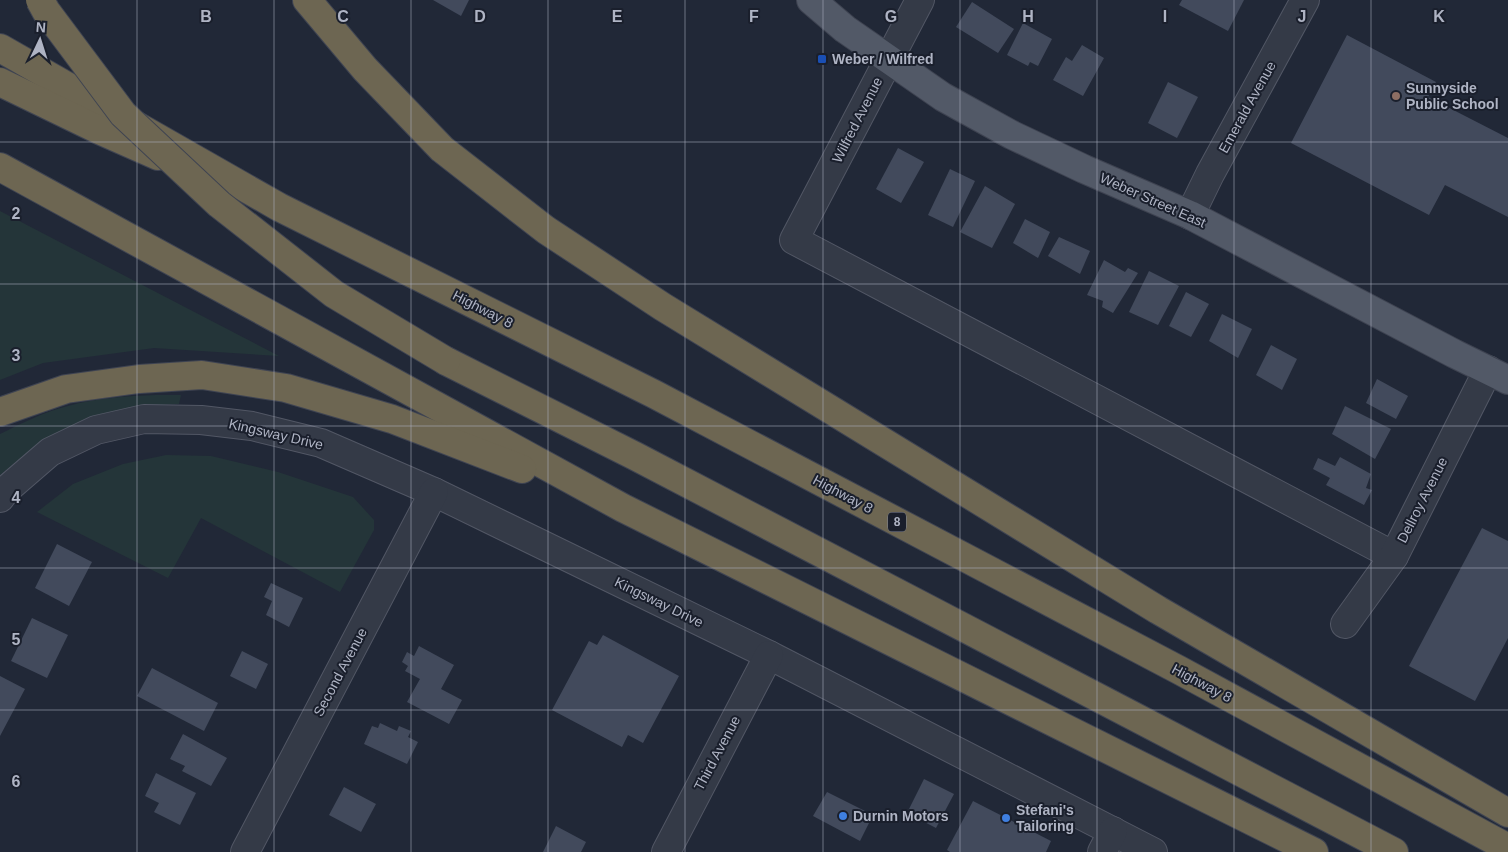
<svg xmlns="http://www.w3.org/2000/svg" width="1508" height="852" viewBox="0 0 1508 852" font-family="Arial,sans-serif">
	<style>
		.green { fill: #243539 }
		.building { fill: #424a5c }
		.lines { fill: none; stroke-linecap: round; stroke-linejoin: round }
		.minor-casing { stroke: #525765; stroke-width: 30 }
		.major-casing { stroke: #3e4351; stroke-width: 30 }
		.highway-casing { stroke: #3f4452; stroke-width: 30 }
		.minor { stroke: #343a47; stroke-width: 28 }
		.major { stroke: #525967; stroke-width: 28 }
		.highway { stroke: #6d6652; stroke-width: 28 }
		.highway-bridge-casing { stroke: #3f4452; stroke-width: 30; stroke-linecap: butt }
		.highway-bridge { stroke: #6d6652; stroke-width: 28 }
		.grid { fill: none; stroke: #afb4c4; stroke-width: 1; stroke-opacity: 0.55 }
		.transit-dot { fill: #1a4fb4; stroke: #1a1f2c; stroke-width: 2 }
		.education-dot { fill: #8d6e63; stroke: #1a1f2c; stroke-width: 2 }
		.shop-dot { fill: #3f7fe0; stroke: #1a1f2c; stroke-width: 2 }
		.labels { text-anchor: middle; stroke-width: 4; stroke-linejoin: round; paint-order: stroke }
		.shield { fill: #1a1f2c; stroke: #828796; stroke-width: 1 }
		.shield-label { font-size: 12px; font-weight: bold; fill: #afb4c4 }
		.poi-label { font-size: 14px; font-weight: bold; fill: #afb4c4; stroke: #1a1f2c; text-anchor: start }
		.street-label { font-size: 14px; fill: #afb4c4; stroke: #1a1f2c }
		.grid-label { font-size: 16px; text-anchor: middle; font-weight: bold; fill: #afb4c4; stroke: #1a1f2c; stroke-width: 4; stroke-linejoin: round; paint-order: stroke }
	</style>
	<rect width="100%" height="100%" fill="#212837"/>
	<g class="green">
		<polygon points="0,211 279,356 154,348 43,363 0,380"/>
		<path d="M156,395H181L179,404L142,406L76,425L40,442L0,475V434C22,423 44,412 68,406C96,398 127,396 156,395Z"/>
		<polygon points="166,455 211,456 278,472 353,497 374,520 374,530 340,592 201,518 168,578 37,512 73,484 123,464"/>
	</g>
	<g class="building">
		<polygon points="433,0 469,0 461,16"/>
		<polygon points="1182,0 1244,0 1228,31 1179,5"/>
		<polygon points="972,2 1014,29 998,53 956,27"/>
		<polygon points="1023,23 1052,39 1038,66 1030,62 1028,66 1007,55"/>
		<polygon points="1347,35 1436,82 1428,97 1508,138 1508,217 1445,185 1429,215 1291,143"/>
		<polygon points="1082,45 1104,58 1083,96 1053,80 1066,57 1072,61"/>
		<polygon points="1168,82 1198,97 1177,138 1148,123"/>
		<polygon points="898,148 924,162 901,203 876,189"/>
		<polygon points="950,169 975,181 953,227 928,215"/>
		<polygon points="985,186 1015,204 992,248 960,232"/>
		<polygon points="1025,219 1050,232 1038,258 1013,243"/>
		<polygon points="1059,237 1090,251 1080,274 1048,256"/>
		<polygon points="1104,260 1125,272 1128,268 1138,273 1113,313 1102,307 1103,301 1087,295"/>
		<polygon points="1149,271 1179,286 1158,325 1129,312"/>
		<polygon points="1186,292 1209,304 1191,337 1169,326"/>
		<polygon points="1222,314 1252,329 1238,358 1209,341"/>
		<polygon points="1271,345 1297,359 1282,390 1256,375"/>
		<polygon points="1377,379 1408,396 1396,419 1366,403"/>
		<polygon points="1345,406 1391,429 1375,459 1332,434"/>
		<polygon points="1340,457 1371,474 1366,488 1372,490 1364,505 1326,485 1330,478 1313,469 1318,458 1335,466"/>
		<polygon points="1482,528 1508,541 1508,638 1475,701 1409,666"/>
		<polygon points="57,544 92,562 69,606 35,588"/>
		<polygon points="271,583 303,598 289,627 266,615 272,601 264,597"/>
		<polygon points="32,618 68,635 47,678 11,661"/>
		<polygon points="603,635 679,676 643,743 628,735 622,747 552,710 589,641 597,645"/>
		<polygon points="419,646 454,665 441,689 462,700 449,724 407,702 420,679 405,671 408,666 402,662 407,652 414,656"/>
		<polygon points="242,651 268,664 256,689 230,676"/>
		<polygon points="152,668 218,703 204,731 137,696"/>
		<polygon points="0,676 25,689 0,736"/>
		<polygon points="380,723 397,731 399,726 411,731 408,737 418,742 407,764 364,744 372,726 378,728"/>
		<polygon points="183,734 227,758 211,786 182,771 185,766 170,759"/>
		<polygon points="156,773 196,793 180,825 154,812 159,803 145,796"/>
		<polygon points="924,779 954,794 936,828 907,813"/>
		<polygon points="344,787 376,804 361,832 329,815"/>
		<polygon points="827,792 873,815 860,841 813,816"/>
		<polygon points="973,801 1051,841 1046,852 950,852 947,850"/>
		<polygon points="556,826 586,842 581,852 543,852"/>
	</g>
	<g class="lines">
		<g class="minor-casing">
			<g id="minor">
				<polyline points="920,0 794,240 1394,556"/>
				<polyline points="1190,215 1210,174 1305,0"/>
				<polyline points="0,498 6,490 50,452 96,430 144,419 201,420 252,426 321,443 434,492 769,655 1153,852"/>
				<polyline points="1345,624 1394,556 1488,370"/>
				<polyline points="245,852 434,492"/>
				<polyline points="666,852 769,655"/>
				<polyline points="1102,852 1113,831"/>
			</g>
		</g>
		<g class="major-casing">
			<polyline id="major" points="811,0 845,29 943,97 1012,135 1084,169 1190,215 1455,354 1508,380"/>
		</g>
		<g class="highway-casing">
			<g id="highway">
				<polyline points="307,0 365,69 442,149 546,230 663,307 1158,610 1508,813"/>
				<polyline points="0,48 279,207 654,394 1179,670 1508,848"/>
				<polyline points="0,82 99,130 158,156"/>
				<polyline points="0,167 623,508 1314,852"/>
				<polyline points="446,361 635,456 1394,852"/>
				<polyline points="0,412 66,389 139,379 202,375 286,388 392,419 522,469"/>
			</g>
		</g>
		<use href="#minor" class="minor"/>
		<use href="#major" class="major"/>
		<use href="#highway" class="highway"/>
		<g class="highway-bridge-casing">
			<polyline id="highway-bridge" points="40,0 46,11 123,114 219,204 334,294 446,361"/>
		</g>
		<use href="#highway-bridge" class="highway-bridge"/>
	</g>
	<path class="grid" d="M137,0V852M274,0V852M411,0V852M548,0V852M685,0V852M823,0V852M960,0V852M1097,0V852M1234,0V852M1371,0V852M0,142H1508M0,284H1508M0,426H1508M0,568H1508M0,710H1508"/>
	<rect class="transit-dot" x="817" y="54" width="10" height="10" rx="2.5"/>
	<circle class="education-dot" cx="1396" cy="96" r="5"/>
	<g class="shop-dot">
		<circle cx="843" cy="816" r="5"/>
		<circle cx="1006" cy="818" r="5"/>
	</g>
	<g class="labels">
		<rect class="shield" x="888" y="512.5" width="18" height="19" rx="4"/>
		<g class="shield-label">
			<text x="897" y="526">8</text>
		</g>
		<g class="poi-label">
			<text x="832" y="64">Weber / Wilfred</text>
			<text x="1406" y="93">Sunnyside<tspan x="1406" dy="16">Public School</tspan></text>
			<text x="1016" y="815">Stefani's<tspan x="1016" dy="16">Tailoring</tspan></text>
			<text x="853" y="821">Durnin Motors</text>
		</g>
		<g class="street-label">
			<text transform="translate(1247 107) rotate(-61)" y="5">Emerald Avenue</text>
			<text transform="translate(857 120) rotate(-63)" y="5">Wilfred Avenue</text>
			<text transform="translate(1153 200) rotate(24)" y="5">Weber Street East</text>
			<text transform="translate(483 309) rotate(27)" y="5">Highway 8</text>
			<text transform="translate(276 434) rotate(13)" y="5">Kingsway Drive</text>
			<text transform="translate(843 494) rotate(28)" y="5">Highway 8</text>
			<text transform="translate(1422 500) rotate(-63)" y="5">Dellroy Avenue</text>
			<text transform="translate(659 602) rotate(26)" y="5">Kingsway Drive</text>
			<text transform="translate(340 672) rotate(-62)" y="5">Second Avenue</text>
			<text transform="translate(1202 683) rotate(28)" y="5">Highway 8</text>
			<text transform="translate(717 753) rotate(-62)" y="5">Third Avenue</text>
		</g>
	</g>
	<g class="grid-label">
		<text x="206" y="22">B</text>
		<text x="343" y="22">C</text>
		<text x="480" y="22">D</text>
		<text x="617" y="22">E</text>
		<text x="754" y="22">F</text>
		<text x="891" y="22">G</text>
		<text x="1028" y="22">H</text>
		<text x="1165" y="22">I</text>
		<text x="1302" y="22">J</text>
		<text x="1439" y="22">K</text>
		<text x="16" y="219">2</text>
		<text x="16" y="361">3</text>
		<text x="16" y="503">4</text>
		<text x="16" y="645">5</text>
		<text x="16" y="787">6</text>
	</g>
	<g transform="translate(40 40) rotate(4)" stroke="#1a1f2c" stroke-width="4" paint-order="stroke">
	<path d="M0-4L9 19L0 12L-9 19Z" fill="#afb4c4"/>
	<text y="-8" font-size="14" font-weight="bold" text-anchor="middle" fill="#afb4c4">N</text>
	</g>
</svg>
